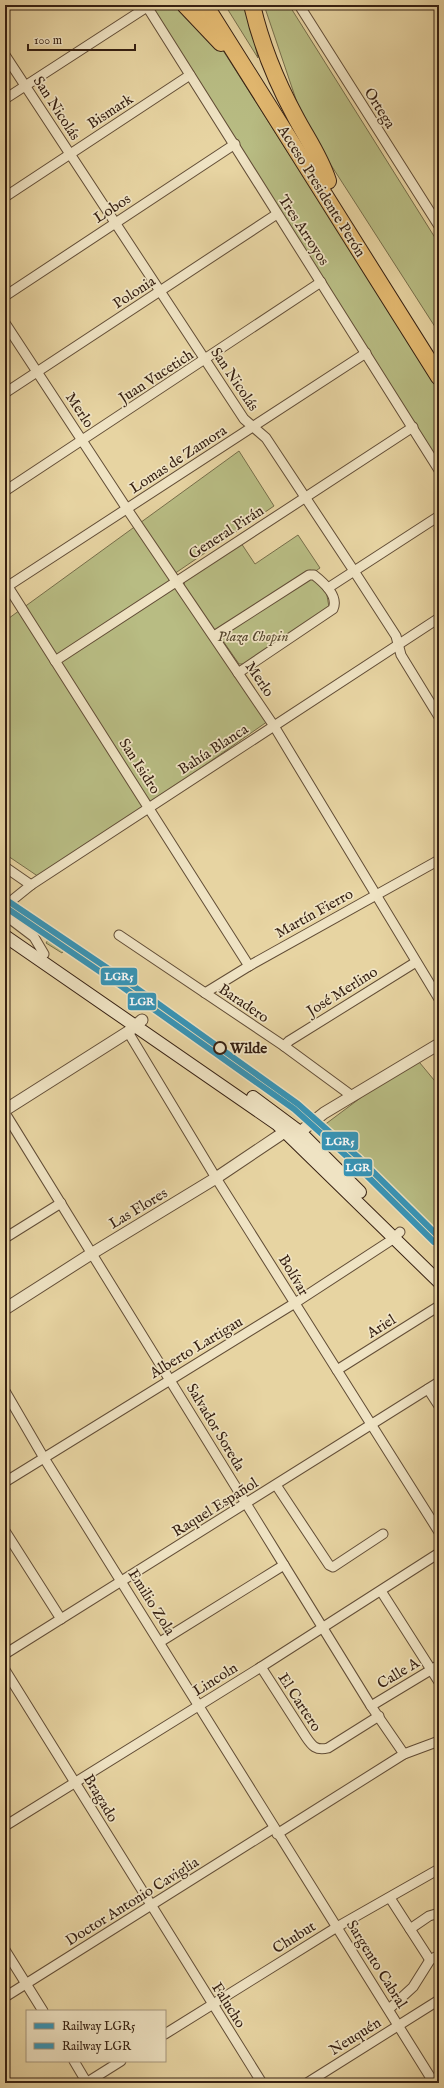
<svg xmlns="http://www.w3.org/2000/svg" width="444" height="2088" viewBox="0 0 444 2088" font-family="'IM FELL English',serif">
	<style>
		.green { fill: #b8bc83; stroke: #776e4a }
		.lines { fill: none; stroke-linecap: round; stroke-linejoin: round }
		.minor-casing { stroke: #624d36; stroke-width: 11 }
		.tertiary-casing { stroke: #624d36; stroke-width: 13 }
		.secondary-casing { stroke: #362012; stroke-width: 14 }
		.motorway-casing { stroke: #362012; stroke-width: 18 }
		.minor { stroke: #efe3c3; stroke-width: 9 }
		.tertiary { stroke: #efe3c3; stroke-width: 11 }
		.secondary { stroke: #efe3c3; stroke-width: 12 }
		.motorway { stroke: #e4ba71; stroke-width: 16 }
		.rail-1-casing { stroke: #efe3c3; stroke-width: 9 }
		.rail-2-casing { stroke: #efe3c3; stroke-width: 9 }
		.rail-1 { stroke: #3794b6; stroke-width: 6 }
		.rail-2 { stroke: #3794b6; stroke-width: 6 }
		.stop-dot { fill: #efe3c3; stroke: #362012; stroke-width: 2 }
		.labels { text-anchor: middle; stroke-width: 3.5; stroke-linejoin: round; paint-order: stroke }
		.street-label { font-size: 15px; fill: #362012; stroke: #efe3c3 }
		.park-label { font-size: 15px; font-style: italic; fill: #56472e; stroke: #efe3c3 }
		.stop-label { font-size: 15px; font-weight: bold; fill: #362012; stroke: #efe3c3; text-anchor: start }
		.line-badge { stroke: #efe3c3; stroke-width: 1.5 }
		.badge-label { font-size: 11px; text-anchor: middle; font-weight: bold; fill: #fff }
	</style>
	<rect width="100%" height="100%" fill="#e7d4a2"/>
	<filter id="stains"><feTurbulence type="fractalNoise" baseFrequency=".005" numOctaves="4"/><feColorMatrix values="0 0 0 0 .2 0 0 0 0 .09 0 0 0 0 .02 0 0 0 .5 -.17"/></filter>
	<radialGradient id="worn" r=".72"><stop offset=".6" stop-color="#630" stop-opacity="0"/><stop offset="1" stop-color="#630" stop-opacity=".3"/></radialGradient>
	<g class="green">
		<polygon points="151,5 183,5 224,52 439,390 439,462"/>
		<polygon points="225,5 247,5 258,58"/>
		<polygon points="264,5 289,5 439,244 439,333 304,123"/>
		<polygon points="239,451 274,506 174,574 271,719 42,879 5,854 5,621"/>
		<polygon points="298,535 320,568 314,572 310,570 216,630 213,629 184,585 185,580 241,543 255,564"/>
		<polygon points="310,577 326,590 329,607 243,664 239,664 221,638 221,635"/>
		<polygon points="52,934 68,944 62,953 46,943"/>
		<polygon points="415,1057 439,1086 439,1232 323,1126"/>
	</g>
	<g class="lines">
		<g class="minor-casing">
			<g id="minor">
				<polyline points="146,5 439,470"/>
				<polyline points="299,5 439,226"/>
				<polyline points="5,55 244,419 266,438 354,571 396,636 401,655 439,717"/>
				<polyline points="5,99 147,7"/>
				<polyline points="5,197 190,75"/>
				<polyline points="5,296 235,144"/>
				<polyline points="5,323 127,509 274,726 439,999"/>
				<polyline points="5,393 277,214"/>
				<polyline points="5,491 321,282"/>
				<polyline points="5,582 249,966"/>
				<polyline points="5,588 366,353"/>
				<polyline points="328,588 439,516"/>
				<path d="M214,636L309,575H314C323,582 339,596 333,609L238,673"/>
				<polyline points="55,661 413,427"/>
				<polyline points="5,867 31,885"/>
				<polyline points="5,906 31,885 439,618"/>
				<polyline points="5,915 34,937 44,954"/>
				<polyline points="119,935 284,1046 352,1096"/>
				<polyline points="205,993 249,966 439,860"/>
				<polyline points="128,1032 216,1178 439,1532"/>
				<polyline points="284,1046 289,1041 416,962"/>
				<polyline points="5,1113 284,1565 371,1706 404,1754"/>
				<polyline points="5,1238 61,1203"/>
				<polyline points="337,1370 439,1306"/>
				<polyline points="428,1389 439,1406"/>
				<polyline points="5,1391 44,1458 434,2083"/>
				<polyline points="5,1482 295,1303 390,1241 400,1232"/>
				<polyline points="276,1485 329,1565 333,1567 383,1534"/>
				<polyline points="5,1531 61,1619"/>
				<polyline points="381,1591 439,1682"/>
				<polyline points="160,1642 284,1565"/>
				<polyline points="5,1654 439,1382"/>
				<path d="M261,1667L306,1737C312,1746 316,1751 328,1748L379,1716"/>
				<polyline points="5,1670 262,2083"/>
				<polyline points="371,1706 439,1665"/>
				<polyline points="5,1826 261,1667 439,1553"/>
				<polyline points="277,1834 404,1754 439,1741"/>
				<polyline points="390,1898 430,1960"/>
				<polyline points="410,1929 429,1916 439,1913"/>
				<polyline points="5,1950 43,2011"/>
				<polyline points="5,1997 274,1828"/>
				<polyline points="389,2009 413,1987 430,1960 439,1955"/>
				<polyline points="165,2034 337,1927 439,1869"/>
				<polyline points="74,2061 87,2083"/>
				<polyline points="86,2083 121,2061"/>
				<polyline points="307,2083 439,2000"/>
			</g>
		</g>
		<g class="tertiary-casing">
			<g id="tertiary">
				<polyline points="5,1110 128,1032 142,1020"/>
				<polyline points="300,1132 324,1113 439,1044"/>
				<polyline points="5,1309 91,1254 216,1178 286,1131"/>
			</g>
		</g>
		<g class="secondary-casing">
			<g id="secondary">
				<polyline points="5,936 277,1124 439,1282"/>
				<polyline points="253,1097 300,1132 360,1192"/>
			</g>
		</g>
		<g class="motorway-casing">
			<g id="motorway">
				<polyline points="185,5 221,43"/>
				<polyline points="205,5 439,377"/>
				<path d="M252,5C261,44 276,81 295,116C307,139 320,156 328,181"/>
			</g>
		</g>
		<use href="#minor" class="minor"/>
		<use href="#tertiary" class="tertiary"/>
		<use href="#secondary" class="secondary"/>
		<use href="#motorway" class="motorway"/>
		<g class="rail-1-casing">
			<polyline id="rail-1" points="5,899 125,980 298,1104 358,1157 439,1237"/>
		</g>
		<g class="rail-2-casing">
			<polyline id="rail-2" points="5,907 121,986 294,1109 353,1162 434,1242"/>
		</g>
		<use href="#rail-1" class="rail-1"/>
		<use href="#rail-2" class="rail-2"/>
	</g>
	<circle class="stop-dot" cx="220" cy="1048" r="6"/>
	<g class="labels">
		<g class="street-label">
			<text transform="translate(57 108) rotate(57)" y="5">San Nicolás</text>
			<text transform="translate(380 108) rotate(58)" y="5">Ortega</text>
			<text transform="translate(110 111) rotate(-33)" y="5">Bismark</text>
			<text transform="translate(322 191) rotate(58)" y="5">Acceso Presidente Perón</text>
			<text transform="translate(112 208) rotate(-33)" y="5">Lobos</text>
			<text transform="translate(304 230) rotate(57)" y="5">Tres Arroyos</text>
			<text transform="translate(134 292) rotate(-33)" y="5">Polonia</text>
			<text transform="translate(156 376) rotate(-33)" y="5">Juan Vucetich</text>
			<text transform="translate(235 379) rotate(56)" y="5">San Nicolás</text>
			<text transform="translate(80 410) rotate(57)" y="5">Merlo</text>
			<text transform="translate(178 459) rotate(-33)" y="5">Lomas de Zamora</text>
			<text transform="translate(226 532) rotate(-33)" y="5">General Pirán</text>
			<text transform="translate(260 679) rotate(56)" y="5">Merlo</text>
			<text transform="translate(213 749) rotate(-33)" y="5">Bahía Blanca</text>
			<text transform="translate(140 766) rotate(57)" y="5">San Isidro</text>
			<text transform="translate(314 913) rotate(-29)" y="5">Martín Fierro</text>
			<text transform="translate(342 991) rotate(-32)" y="5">José Merlino</text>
			<text transform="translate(244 1003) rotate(34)" y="5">Baradero</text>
			<text transform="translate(138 1208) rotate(-31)" y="5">Las Flores</text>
			<text transform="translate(294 1275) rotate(59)" y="5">Bolívar</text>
			<text transform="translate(381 1326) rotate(-32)" y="5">Ariel</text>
			<text transform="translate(196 1347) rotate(-31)" y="5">Alberto Lartigau</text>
			<text transform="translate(216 1427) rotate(59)" y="5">Salvador Soreda</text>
			<text transform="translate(215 1507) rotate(-32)" y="5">Raquel Español</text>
			<text transform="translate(152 1602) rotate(58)" y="5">Emilio Zola</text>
			<text transform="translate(398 1673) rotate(-31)" y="5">Calle A</text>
			<text transform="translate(215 1679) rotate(-32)" y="5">Lincoln</text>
			<text transform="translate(300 1702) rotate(57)" y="5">El Cartero</text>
			<text transform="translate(101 1798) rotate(59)" y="5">Bragado</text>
			<text transform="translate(132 1901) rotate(-32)" y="5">Doctor Antonio Caviglia</text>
			<text transform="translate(294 1937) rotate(-32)" y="5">Chubut</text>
			<text transform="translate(377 1964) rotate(58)" y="5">Sargento Cabral</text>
			<text transform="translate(229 2005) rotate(58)" y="5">Falucho</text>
			<text transform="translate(355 2036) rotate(-32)" y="5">Neuquén</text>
		</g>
		<g class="park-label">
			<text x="253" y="641">Plaza Chopin</text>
		</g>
		<g class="stop-label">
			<text x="230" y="1053">Wilde</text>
		</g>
	</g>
	<g class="line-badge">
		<rect x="100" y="967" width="38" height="19" rx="4" fill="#3794b6"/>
		<rect x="127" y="992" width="30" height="19" rx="4" fill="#3794b6"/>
		<rect x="321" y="1131" width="38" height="20" rx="4" fill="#3794b6"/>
		<rect x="343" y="1158" width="30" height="19" rx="4" fill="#3794b6"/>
	</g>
	<g class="badge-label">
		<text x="119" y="980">LGR5</text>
		<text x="142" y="1005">LGR</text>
		<text x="340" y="1145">LGR5</text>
		<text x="358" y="1171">LGR</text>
	</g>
	<rect width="444" height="2088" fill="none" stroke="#e7d4a2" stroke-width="20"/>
	<rect x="6" y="6" width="432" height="2076" fill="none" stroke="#362012" stroke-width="2"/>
	<rect x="10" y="10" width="424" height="2068" fill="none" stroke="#362012"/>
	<rect x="26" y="2010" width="140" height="52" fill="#efe3c3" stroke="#a5957c"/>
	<rect x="34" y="2023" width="20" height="6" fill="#3794b6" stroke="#a5957c"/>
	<text x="62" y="2030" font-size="12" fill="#362012">Railway LGR5</text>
	<rect x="34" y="2043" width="20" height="6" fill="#3794b6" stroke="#a5957c"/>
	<text x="62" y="2050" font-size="12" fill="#362012">Railway LGR</text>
	<path d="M28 44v6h107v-6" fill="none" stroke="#362012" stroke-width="2"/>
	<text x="34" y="44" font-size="12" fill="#362012" stroke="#efe3c3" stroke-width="3" paint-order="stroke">100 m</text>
	<rect width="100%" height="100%" filter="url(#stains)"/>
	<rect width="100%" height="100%" fill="url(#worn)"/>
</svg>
